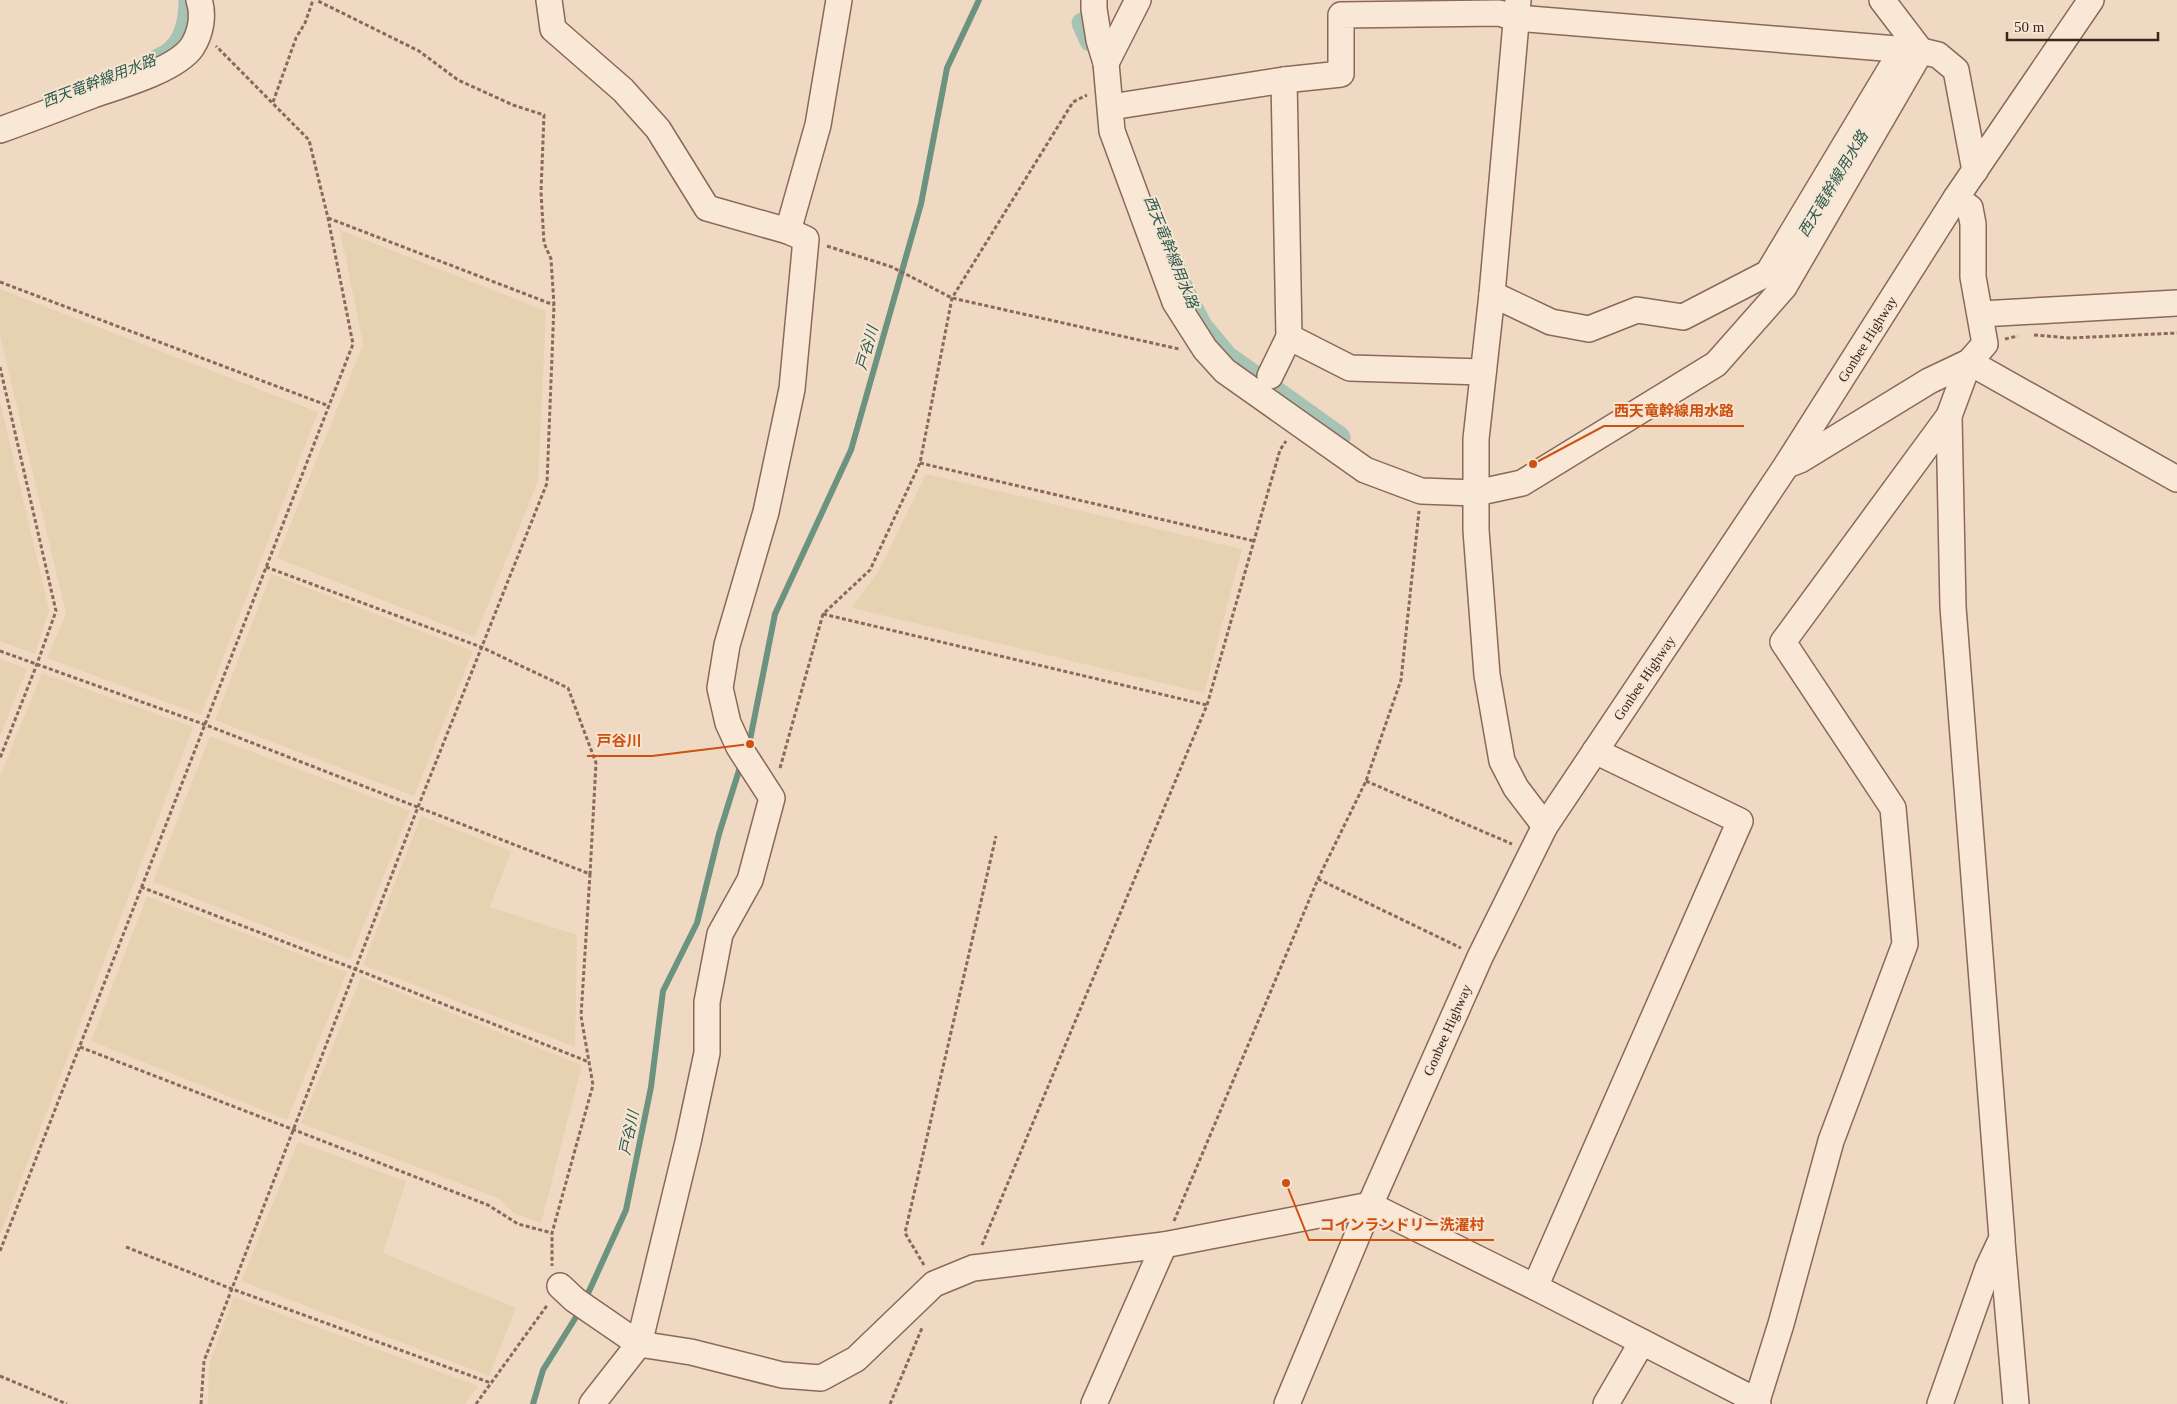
<svg xmlns="http://www.w3.org/2000/svg" width="2177" height="1404" viewBox="0 0 2177 1404" font-family="'Times New Roman','Noto Sans JP',serif">
	<style>
		.farmland { fill: #e6d1b0 }
		.lines { fill: none; stroke-linecap: round; stroke-linejoin: round }
		.stream { stroke: #6c9280; stroke-width: 6 }
		.canal { stroke: #a6c3b4; stroke-width: 21 }
		.minor-casing { stroke: #8b6859; stroke-width: 28 }
		.path { stroke: #8b6859; stroke-width: 3; stroke-dasharray: 4 2.5; stroke-linecap: butt }
		.minor { stroke: #fae8d7; stroke-width: 25 }
		.labels { text-anchor: middle; stroke-width: 4; stroke-linejoin: round; paint-order: stroke }
		.street-label { font-size: 14px; fill: #3b251e; stroke: #f7e5d3 }
		.water-label { font-size: 15px; font-style: italic; fill: #2c5b4e; stroke: #f7e5d3 }
		.leader { fill: none; stroke: #ce510f; stroke-width: 2 }
		.callout-dot { fill: #ce510f; stroke: #f7e5d3; stroke-width: 2 }
		.callout-label { font-size: 15px; text-anchor: middle; font-weight: bold; fill: #ce510f; stroke: #f7e5d3; stroke-width: 4; stroke-linejoin: round; paint-order: stroke }
	</style>
	<rect width="100%" height="100%" fill="#f0d9c3"/>
	<g class="farmland">
		<polygon points="340,230 546,311 538,481 475,637 277,558 363,344"/>
		<polygon points="0,289 318,412 201,715 47,658 66,614 0,335"/>
		<polygon points="0,401 49,610 35,654 0,641"/>
		<polygon points="926,474 1242,549 1204,693 852,608 879,570"/>
		<polygon points="271,574 473,651 414,796 215,720"/>
		<polygon points="0,659 27,669 0,736"/>
		<polygon points="42,673 193,727 0,1235 0,776"/>
		<polygon points="210,736 410,811 350,959 153,882"/>
		<polygon points="421,816 511,851 490,907 577,935 575,1047 363,965"/>
		<polygon points="147,896 347,972 287,1120 91,1041"/>
		<polygon points="361,977 582,1065 541,1223 514,1213 498,1198 301,1123"/>
		<polygon points="298,1142 406,1181 383,1253 516,1308 489,1376 241,1281"/>
		<polygon points="234,1297 235,1297 478,1386 465,1404 208,1404 209,1364"/>
	</g>
	<g class="lines">
		<g class="stream">
			<polyline points="748,750 775,614 851,450 921,204 947,68 979,0"/>
			<polyline points="585,1300 626,1210 651,1087 663,991 697,923 719,834 741,764"/>
			<polyline points="533,1404 543,1370 581,1309"/>
		</g>
		<g class="canal">
			<polyline points="1082,23 1090,41"/>
			<path d="M158,59C183,50 189,24 189,0"/>
			<polyline points="1175,268 1184,291 1202,326 1227,356 1340,437"/>
		</g>
		<g class="minor-casing">
			<g id="minor">
				<polyline points="549,0 553,29 623,90 658,129 707,208 788,231 806,239 792,389 766,512 727,645 720,688 728,723 739,747 772,798 750,880 720,934 707,1002 707,1053 688,1142 639,1344 592,1404"/>
				<polyline points="1094,0 1094,9 1099,40 1106,63 1112,131 1175,302 1205,349 1225,371 1365,470 1421,491 1476,493 1522,483 1716,364 1784,287 1921,51 1882,0"/>
				<polyline points="1518,0 1492,294 1476,439 1476,530 1487,675 1502,761 1516,788 1545,826"/>
				<polyline points="1106,63 1138,0"/>
				<polyline points="1111,107 1284,80 1341,74 1341,15 1499,13 1516,18 1921,51 1938,55 1956,70 1975,171"/>
				<path d="M0,130C31,119 62,107 93,95C119,86 176,70 192,47C201,33 204,15 199,0"/>
				<polyline points="788,231 818,125 839,0"/>
				<polyline points="1492,294 1551,322 1589,329 1637,310 1683,317 1768,273 1902,50"/>
				<polyline points="1981,314 2177,303"/>
				<polyline points="1289,337 1350,368 1483,372"/>
				<polyline points="1969,362 2177,479"/>
				<polyline points="1270,376 1289,337 1284,80"/>
				<polyline points="1787,465 1800,460 1929,381 1969,362 1985,344 1973,277 1973,224 1970,208 1956,198"/>
				<polyline points="2002,1241 2016,1404"/>
				<polyline points="560,1286 575,1300 639,1344 691,1352 782,1375 821,1378 856,1359 934,1284 973,1268 1164,1245 1370,1205 1535,1287 1757,1401 1758,1404"/>
				<polyline points="1535,1287 1740,821 1595,751"/>
				<polyline points="1094,1404 1164,1245"/>
				<polyline points="1287,1404 1370,1205 1480,957 1545,826 1786,466 1956,198 2091,0"/>
				<polyline points="1606,1404 1642,1342"/>
				<polyline points="1756,1404 1781,1324 1831,1141 1905,944 1893,808 1783,642 1949,416"/>
				<polyline points="1940,1404 1988,1268 2002,1238 1953,607 1949,416 1969,362"/>
			</g>
		</g>
		<g class="path">
			<polyline points="273,102 296,38 305,23 313,0"/>
			<polyline points="328,218 554,305"/>
			<polyline points="827,246 892,267 952,298 1179,349"/>
			<polyline points="0,282 329,406"/>
			<polyline points="2034,335 2070,338 2177,333"/>
			<polyline points="2005,339 2018,336"/>
			<polyline points="0,367 56,611 37,664 0,758"/>
			<polyline points="920,463 1254,541"/>
			<polyline points="266,567 481,647 568,688 596,763 590,874"/>
			<polyline points="823,614 1207,705"/>
			<polyline points="0,651 206,725 590,874 581,1016 593,1085 552,1233 552,1266"/>
			<polyline points="780,768 823,614 870,570 920,463 952,298 1073,102 1087,95"/>
			<polyline points="1366,781 1512,844"/>
			<polyline points="1318,879 1461,948"/>
			<polyline points="141,887 355,969 589,1062"/>
			<polyline points="80,1047 488,1205 518,1224 552,1233"/>
			<polyline points="1174,1221 1318,879 1366,781 1401,680 1419,511"/>
			<polyline points="982,1245 1207,705 1280,450 1286,441"/>
			<polyline points="126,1247 232,1289 491,1383"/>
			<polyline points="0,1251 353,344 328,218 309,140 216,46"/>
			<polyline points="924,1265 905,1233 996,836"/>
			<polyline points="0,1376 67,1404"/>
			<polyline points="201,1404 204,1361 418,807 547,483 554,305 551,259 544,243 541,192 544,115 513,105 458,80 419,51 316,0"/>
			<polyline points="476,1404 548,1304"/>
			<polyline points="890,1404 922,1328"/>
		</g>
		<use href="#minor" class="minor"/>
	</g>
	<g class="labels">
		<g class="street-label">
			<text transform="translate(1867 339) rotate(-58)" y="5">Gonbee Highway</text>
			<text transform="translate(1644 678) rotate(-56)" y="5">Gonbee Highway</text>
			<text transform="translate(1447 1030) rotate(-66)" y="5">Gonbee Highway</text>
		</g>
		<g class="water-label">
			<text transform="translate(99 81) rotate(-21)" y="5">西天竜幹線用水路</text>
			<text transform="translate(1833 184) rotate(-59)" y="5">西天竜幹線用水路</text>
			<text transform="translate(1171 252) rotate(68)" y="5">西天竜幹線用水路</text>
			<text transform="translate(867 348) rotate(-74)" y="5">戸谷川</text>
			<text transform="translate(629 1133) rotate(-78)" y="5">戸谷川</text>
		</g>
	</g>
	<path class="leader" d="M1533 464L1604 426H1744M750 744L652 756H587M1286 1183L1309 1240H1494"/>
	<g class="callout-dot">
		<circle cx="1533" cy="464" r="5"/>
		<circle cx="750" cy="744" r="5"/>
		<circle cx="1286" cy="1183" r="5"/>
	</g>
	<g class="callout-label">
		<text x="1674" y="416">西天竜幹線用水路</text>
		<text x="619" y="746">戸谷川</text>
		<text x="1402" y="1230">コインランドリー洗濯村</text>
	</g>
	<path d="M2007 32v8h151v-8" fill="none" stroke="#3b251e" stroke-width="2.5"/>
	<text x="2014" y="32" font-size="15" fill="#3b251e" stroke="#f7e5d3" stroke-width="4" paint-order="stroke">50 m</text>
</svg>
